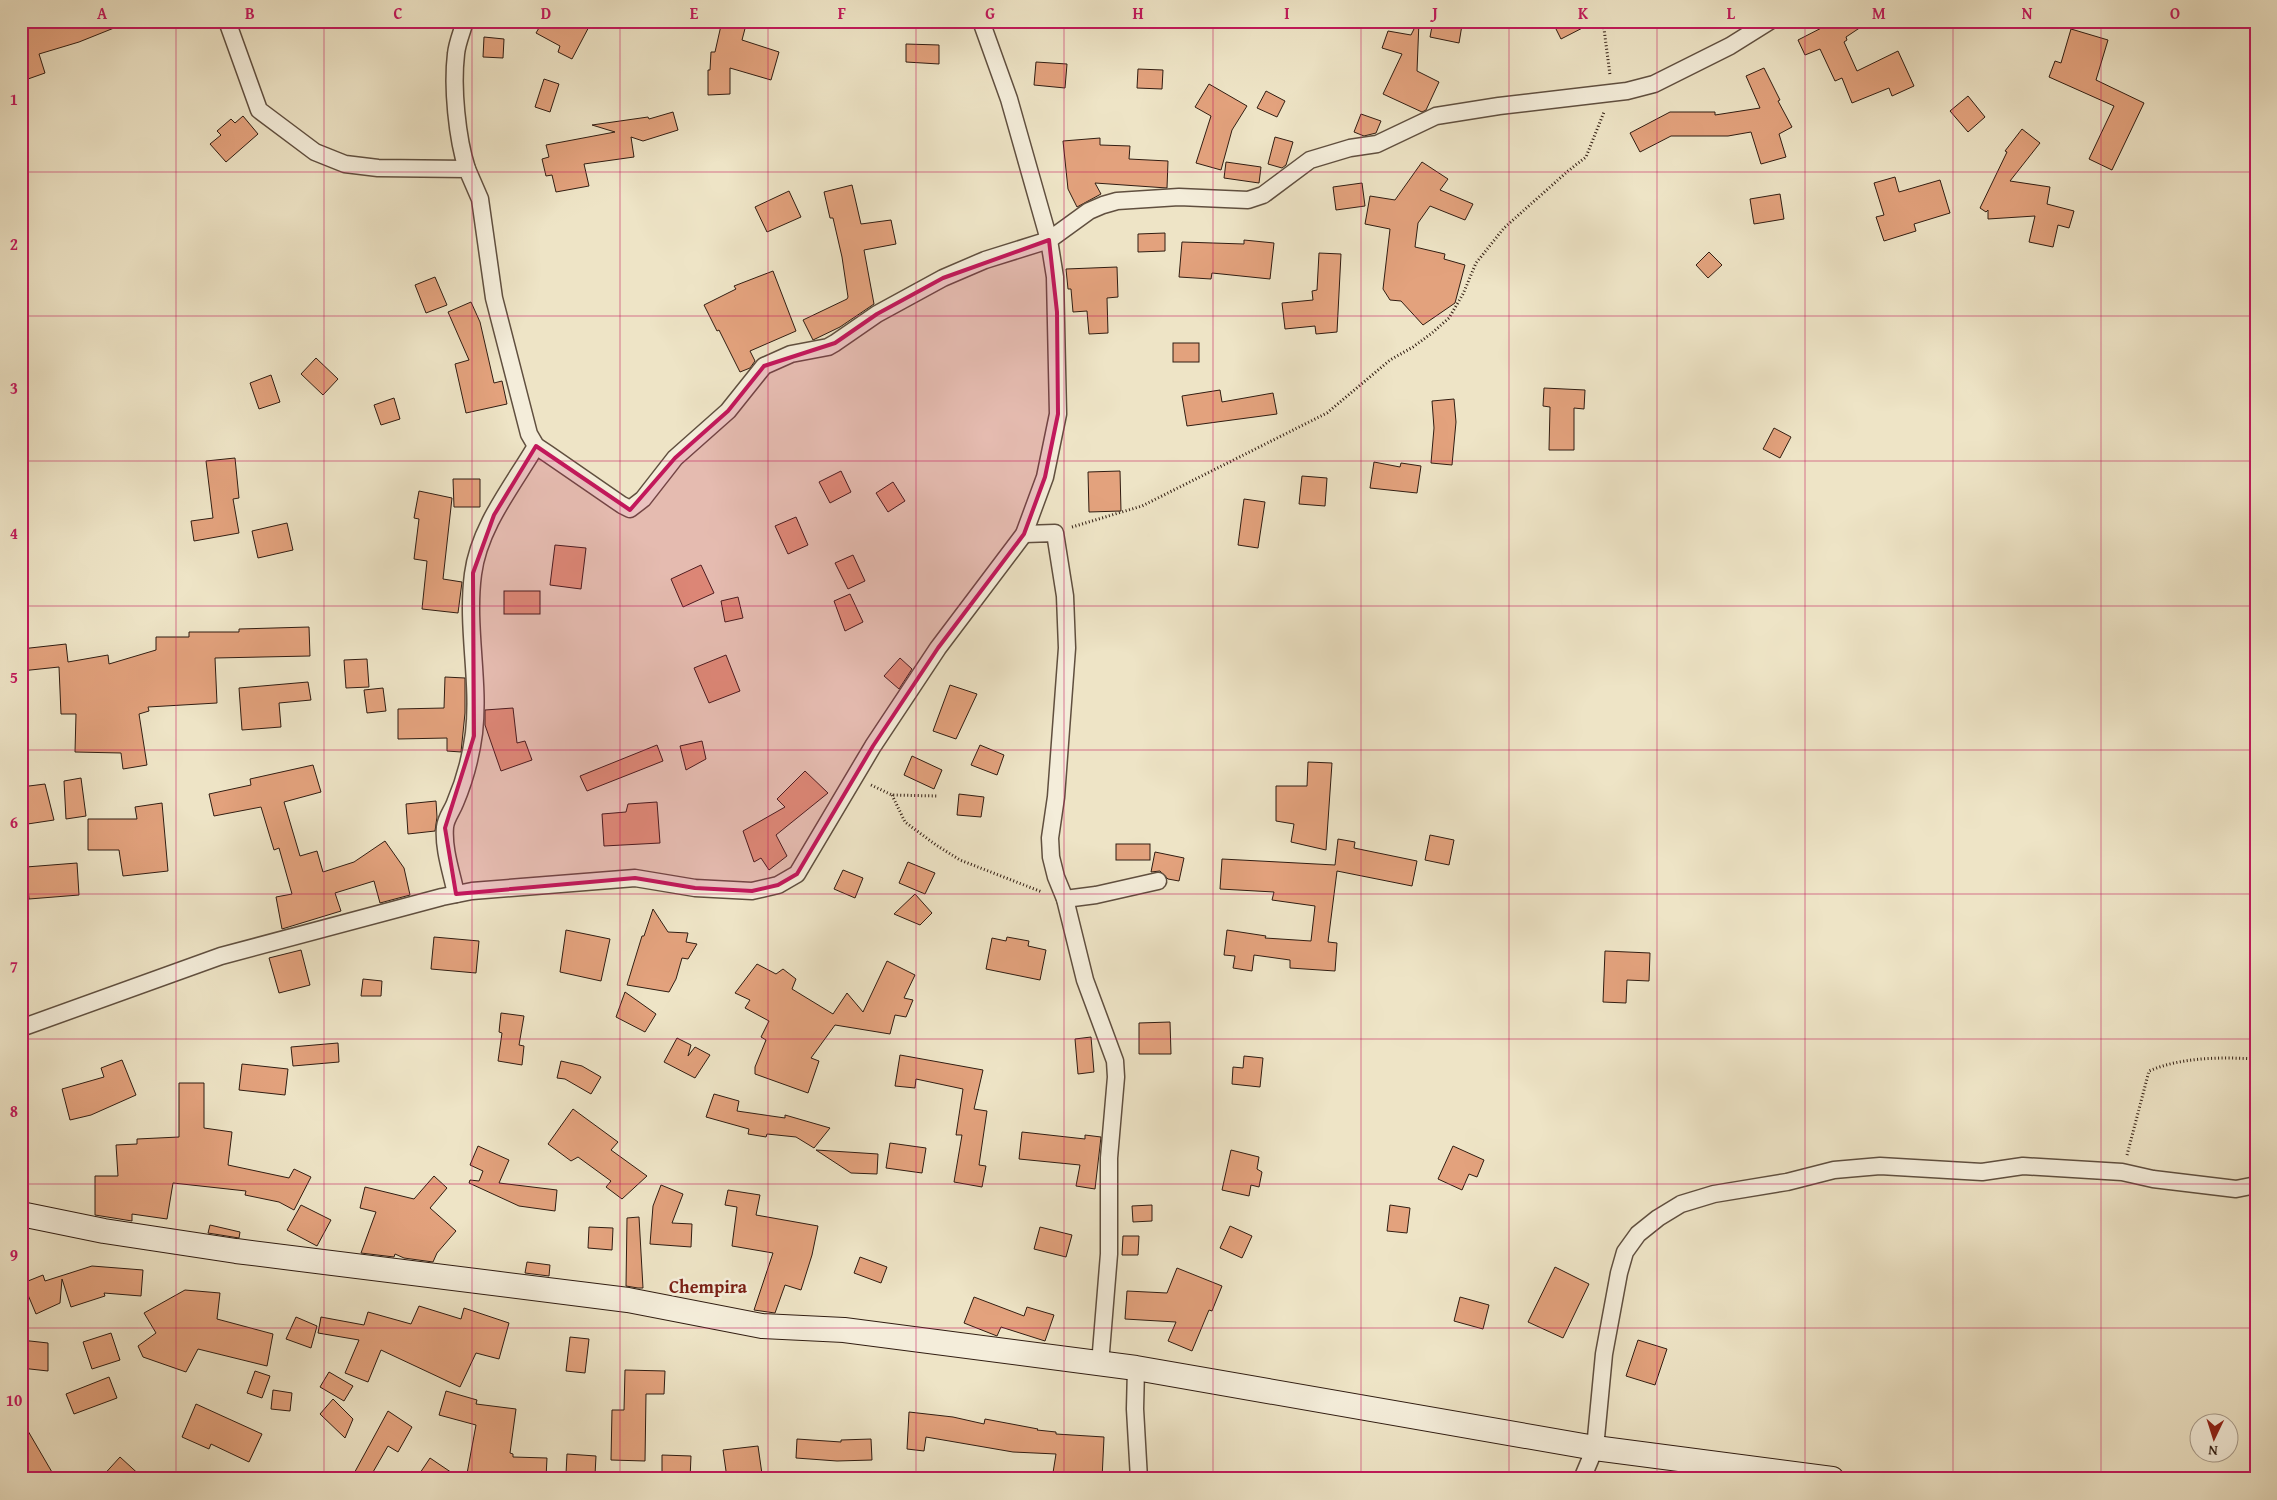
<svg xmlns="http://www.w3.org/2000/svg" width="2277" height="1500" viewBox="0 0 2277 1500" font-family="'Gentium Book Plus',serif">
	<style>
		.building { fill: #e3a27d; stroke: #311d12 }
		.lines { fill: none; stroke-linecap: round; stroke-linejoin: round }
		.street-casing { stroke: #604f3f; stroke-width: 19 }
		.secondary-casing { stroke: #311d12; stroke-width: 26 }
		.path { stroke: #311d12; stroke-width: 3; stroke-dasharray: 1 2.5; stroke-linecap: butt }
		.street { stroke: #f4edda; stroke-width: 16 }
		.secondary { stroke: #f4edda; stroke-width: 24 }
		.marked { fill: #c2185b; fill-opacity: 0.2; stroke: #c2185b; stroke-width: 4; stroke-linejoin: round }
		.grid { fill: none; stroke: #c2185b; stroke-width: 1; stroke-opacity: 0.55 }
		.labels { text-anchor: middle; stroke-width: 5; stroke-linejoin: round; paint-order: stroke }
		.quarter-label { font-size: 18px; font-weight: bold; fill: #7a1f14; stroke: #f4edda }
		.neatline { fill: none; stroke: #c2185b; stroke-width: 2 }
		.grid-label { font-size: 16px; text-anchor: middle; font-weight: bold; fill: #c2185b }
	</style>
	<rect width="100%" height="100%" fill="#eee4c6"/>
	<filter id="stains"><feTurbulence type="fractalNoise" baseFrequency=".004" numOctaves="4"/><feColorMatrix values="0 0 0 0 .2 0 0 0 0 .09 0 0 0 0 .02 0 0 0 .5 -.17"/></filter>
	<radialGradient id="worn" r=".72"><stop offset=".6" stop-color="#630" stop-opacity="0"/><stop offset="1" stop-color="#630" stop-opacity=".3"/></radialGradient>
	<g class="building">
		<polygon points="21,21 27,22 129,22 79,42 39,54 45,73 28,79 21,62"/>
		<polygon points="543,21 592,21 572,59 558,52 560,46 536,33"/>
		<polygon points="722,21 747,21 742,40 779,52 771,80 730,68 730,94 708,95 708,70 710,70 711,52 715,52"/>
		<polygon points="1418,21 1419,21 1417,71 1439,82 1426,110 1422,112 1383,94 1402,54 1382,48 1388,31 1411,35"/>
		<polygon points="1433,21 1462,25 1459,43 1430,37"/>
		<polygon points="1552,21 1596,21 1561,39"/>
		<polygon points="1835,21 1870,21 1846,37 1847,40 1844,42 1857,71 1898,51 1914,86 1892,96 1889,88 1852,103 1842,78 1835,81 1820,49 1805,55 1798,40"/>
		<polygon points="2071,29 2108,40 2096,80 2144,103 2112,170 2089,159 2114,106 2049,77 2055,61 2061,63"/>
		<polygon points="484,37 504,39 503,58 483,57"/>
		<polygon points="906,44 939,45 939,64 906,62"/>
		<polygon points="1036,62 1067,64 1065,88 1034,85"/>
		<polygon points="1764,68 1780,100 1778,101 1792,127 1779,134 1786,157 1761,164 1751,132 1728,136 1671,136 1640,152 1630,133 1670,112 1715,112 1715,115 1760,108 1746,76"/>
		<polygon points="1138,69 1163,70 1162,89 1137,88"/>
		<polygon points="544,79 559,84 550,112 535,107"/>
		<polygon points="1209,84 1247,106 1232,130 1221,170 1196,163 1211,116 1195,107"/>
		<polygon points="1266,91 1285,101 1277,117 1257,108"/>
		<polygon points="1968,96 1985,117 1968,132 1950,111"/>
		<polygon points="673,112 678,130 643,141 631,137 634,157 584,164 589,186 556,192 552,175 546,176 542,159 549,157 546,145 615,132 592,125 648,117 649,119"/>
		<polygon points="1361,114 1381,121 1376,133 1364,136 1354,132"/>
		<polygon points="243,116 258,134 226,162 210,144 221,135 217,131 231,119 235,123"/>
		<polygon points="2022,129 2040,143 2010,181 2050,187 2047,204 2074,211 2069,228 2058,225 2053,247 2029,242 2035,216 1988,219 1988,210 1986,212 1980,208 2007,152 2005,151"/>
		<polygon points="1275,137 1293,142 1286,165 1282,168 1268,164"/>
		<polygon points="1100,138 1100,145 1130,146 1129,159 1168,161 1167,188 1095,183 1101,194 1077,207 1068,189 1063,141"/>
		<polygon points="1226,162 1261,167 1259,183 1224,178"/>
		<polygon points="1422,162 1448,179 1440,190 1473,204 1465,220 1430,206 1418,223 1415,247 1445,254 1444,259 1465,265 1455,303 1423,325 1401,301 1390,300 1383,289 1390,229 1365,224 1370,196 1395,200"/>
		<polygon points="1895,177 1899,192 1940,180 1950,213 1914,224 1916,231 1884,241 1876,217 1884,215 1874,183"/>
		<polygon points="1362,183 1365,206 1336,210 1333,187"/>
		<polygon points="852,185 861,224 891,220 896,244 864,250 874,304 840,327 813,340 803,320 847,299 848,297 842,257 833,218 830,218 824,192"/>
		<polygon points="789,191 801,217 767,232 755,207"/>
		<polygon points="1780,194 1784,219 1754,224 1750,199"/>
		<polygon points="1165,233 1165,251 1138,252 1138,234"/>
		<polygon points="1244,240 1274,243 1270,279 1212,273 1211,279 1179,277 1182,242 1244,244"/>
		<polygon points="1709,252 1722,265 1708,278 1696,265"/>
		<polygon points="1319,253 1341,254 1337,332 1316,334 1315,326 1285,329 1282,303 1313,300 1312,291 1317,290"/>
		<polygon points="1117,267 1118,297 1107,298 1108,333 1089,334 1087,311 1073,312 1071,289 1068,289 1066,269"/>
		<polygon points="773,271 796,331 750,351 755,361 750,368 740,372 719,330 717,331 704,305 736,289 734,286"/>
		<polygon points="435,277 447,305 426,313 415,285"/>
		<polygon points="471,302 480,322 494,383 502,381 507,404 466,413 455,364 469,360 448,312"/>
		<rect x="1173" y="343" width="26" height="19"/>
		<polygon points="316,358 338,379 323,395 301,374"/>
		<polygon points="271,375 280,402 259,409 250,383"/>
		<polygon points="1544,388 1585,390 1584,409 1574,408 1574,450 1549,450 1550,407 1543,406"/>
		<polygon points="1220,390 1222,402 1273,393 1277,414 1187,426 1182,396"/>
		<polygon points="394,398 400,419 381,425 374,405"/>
		<polygon points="1454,399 1456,422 1452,465 1431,463 1434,428 1432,401"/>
		<polygon points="1774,428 1791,437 1780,458 1763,449"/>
		<polygon points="235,458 239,498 233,499 239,533 194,541 191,521 213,518 206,461"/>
		<polygon points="1374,462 1400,467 1401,463 1421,466 1417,493 1370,488"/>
		<polygon points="841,471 851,492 830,503 819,482"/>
		<polygon points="1120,471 1121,511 1089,512 1088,472"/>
		<polygon points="1302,476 1327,478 1325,506 1299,504"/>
		<polygon points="453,479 480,479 480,507 454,507"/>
		<polygon points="893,482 905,501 888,512 876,493"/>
		<polygon points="419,491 452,498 443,579 462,582 458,613 422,609 427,561 414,559 419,519 414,518"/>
		<polygon points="1244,499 1265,502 1258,548 1238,545"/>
		<polygon points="796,517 808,545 788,554 775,526"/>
		<polygon points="287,523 293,550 258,558 252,531"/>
		<polygon points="555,545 586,548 581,589 550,585"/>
		<polygon points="853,555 865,581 848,589 835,563"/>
		<polygon points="701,565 714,593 683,607 671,579"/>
		<rect x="504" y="591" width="36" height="23"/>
		<polygon points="850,594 863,622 845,631 834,601"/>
		<polygon points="738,597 743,618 725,622 721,601"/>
		<polygon points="309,627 310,656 215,658 217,703 148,707 149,711 139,714 147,765 123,769 121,753 75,752 76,714 61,714 59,667 21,671 21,649 66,644 68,662 108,655 109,664 156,650 156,637 189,637 189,632 239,632 239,629"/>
		<polygon points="726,655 740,691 709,703 694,668"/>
		<polygon points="900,658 912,669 899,689 884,676"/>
		<polygon points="367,659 369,687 346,688 344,660"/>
		<polygon points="445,677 465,678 465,713 461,752 447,751 447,738 398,739 398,709 444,708"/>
		<polygon points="308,682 311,700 279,703 281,727 242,730 239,688"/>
		<polygon points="950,685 977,694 956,739 933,731"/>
		<polygon points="383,688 386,711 367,713 364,690"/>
		<polygon points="513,708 517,743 525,741 532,760 501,771 485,725 485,710"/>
		<polygon points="702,741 706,759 686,770 680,746"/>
		<polygon points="657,745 663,761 587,791 580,776"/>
		<polygon points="980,745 1004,755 997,775 971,765"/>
		<polygon points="912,756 942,770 934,789 904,775"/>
		<polygon points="1308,762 1332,763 1326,850 1291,842 1294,824 1276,821 1276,786 1307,786"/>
		<polygon points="313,765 321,792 284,802 300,856 317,851 323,872 354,862 385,841 404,868 410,895 380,903 374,881 335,893 341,911 282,929 276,897 292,894 279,848 274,850 261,807 214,816 209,794 251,785 250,779"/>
		<polygon points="805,771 828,793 776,835 787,856 769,870 761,858 754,862 743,831 785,807 777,799"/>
		<polygon points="81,778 86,816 66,819 64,781"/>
		<polygon points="45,784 54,820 21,825 21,787"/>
		<polygon points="959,794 984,797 981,817 957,815"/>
		<polygon points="436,801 437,817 435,831 408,834 406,804"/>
		<polygon points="657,802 660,843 604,846 602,814 626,812 628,804"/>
		<polygon points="162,803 168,871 123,876 119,850 88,850 88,819 137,819 135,807"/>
		<polygon points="1430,835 1454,840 1449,865 1425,860"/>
		<polygon points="1338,839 1355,842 1354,848 1417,861 1412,886 1337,871 1328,942 1337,943 1335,971 1290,968 1290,960 1254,955 1252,971 1233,968 1235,956 1224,955 1227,930 1266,936 1265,938 1311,941 1315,906 1272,900 1274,892 1220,889 1222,859 1335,865"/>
		<rect x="1116" y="844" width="34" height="16"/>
		<polygon points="1155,852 1184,858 1179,881 1168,879 1160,871 1151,872"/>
		<polygon points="908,862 935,873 925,894 899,883"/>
		<polygon points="77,863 79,895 29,899 26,867"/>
		<polygon points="843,870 863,878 855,898 834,889"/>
		<polygon points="915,894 932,913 920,925 894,914"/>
		<polygon points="653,909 668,932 688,933 686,942 697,944 688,959 682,958 676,979 669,992 627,985 642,936 644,936"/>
		<polygon points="566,930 610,939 601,981 560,972"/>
		<polygon points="434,937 479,941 476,973 431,969"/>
		<polygon points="1007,937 1029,941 1028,946 1046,950 1040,980 986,969 992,938 1006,941"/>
		<polygon points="301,950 310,985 279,993 269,958"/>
		<polygon points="1605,951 1650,953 1649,981 1627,980 1626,1003 1603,1002"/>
		<polygon points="887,961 915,975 904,998 913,1000 906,1017 895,1015 890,1034 835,1025 811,1058 819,1061 808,1093 755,1074 755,1067 766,1040 761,1037 769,1021 745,1008 750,1000 735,993 757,964 776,974 783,969 796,979 792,989 833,1014 847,993 863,1012"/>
		<polygon points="363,979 382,981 381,996 361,996"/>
		<polygon points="625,992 656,1014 645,1032 616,1017"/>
		<polygon points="501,1013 524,1016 519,1045 524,1046 522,1065 498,1061 502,1033 499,1032"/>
		<polygon points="1170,1022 1171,1054 1139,1054 1139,1023"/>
		<polygon points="1091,1037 1094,1072 1078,1074 1075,1039"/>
		<polygon points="677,1038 691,1045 688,1056 695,1047 710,1055 695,1078 664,1062"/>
		<polygon points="338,1043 339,1062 293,1066 291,1047"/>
		<polygon points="900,1055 983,1070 974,1109 987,1111 979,1165 986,1166 982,1187 954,1182 962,1135 956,1135 963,1089 916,1079 915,1088 895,1086"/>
		<polygon points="1244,1056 1263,1058 1260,1087 1232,1084 1233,1067 1243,1068"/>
		<polygon points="122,1060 136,1095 91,1115 70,1120 62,1089 104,1077 101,1068"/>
		<polygon points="561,1061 582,1066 601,1077 591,1094 565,1079 557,1078"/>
		<polygon points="242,1064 288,1069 285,1095 239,1090"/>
		<polygon points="179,1083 204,1083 204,1128 232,1132 228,1165 289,1178 294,1169 311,1177 294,1210 279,1202 245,1195 246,1191 173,1183 167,1219 132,1214 132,1221 95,1215 95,1176 118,1176 116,1145 137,1144 137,1139 179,1137"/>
		<polygon points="714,1094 739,1101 737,1111 785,1118 785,1115 830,1128 814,1148 796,1137 767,1134 766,1137 748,1134 749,1129 706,1117"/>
		<polygon points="573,1109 618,1142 611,1150 647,1176 622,1199 606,1187 611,1181 578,1157 571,1161 548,1144"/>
		<polygon points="1022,1132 1085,1139 1085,1135 1101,1137 1095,1189 1076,1186 1080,1165 1019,1159"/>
		<polygon points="890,1143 926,1148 922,1173 886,1168"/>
		<polygon points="478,1146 509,1160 499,1183 557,1190 555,1211 519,1206 469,1183 470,1180 479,1181 483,1171 470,1165"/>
		<polygon points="1453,1146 1484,1160 1477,1177 1469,1174 1462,1190 1438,1179"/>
		<polygon points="816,1150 878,1154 877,1174 851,1173"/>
		<polygon points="1231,1150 1259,1157 1257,1169 1262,1172 1259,1187 1251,1185 1249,1196 1222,1190"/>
		<polygon points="434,1176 447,1188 430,1208 456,1231 437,1253 433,1262 404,1258 395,1254 394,1257 361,1253 376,1212 360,1208 365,1187 414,1199"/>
		<polygon points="661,1185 683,1194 672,1223 692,1224 691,1247 650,1244 653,1206"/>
		<polygon points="728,1190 760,1195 756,1215 818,1226 812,1255 801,1290 785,1285 775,1313 754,1310 773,1253 732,1246 737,1207 725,1205"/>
		<polygon points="301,1205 331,1220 317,1246 287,1230"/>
		<polygon points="1152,1205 1152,1221 1133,1222 1132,1206"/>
		<polygon points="1390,1205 1410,1208 1407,1233 1387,1231"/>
		<polygon points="639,1217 643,1288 638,1288 626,1286 627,1218"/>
		<polygon points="210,1225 240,1232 239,1238 208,1233"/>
		<polygon points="1230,1226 1252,1236 1242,1258 1220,1248"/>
		<polygon points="589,1227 613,1228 612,1250 588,1248"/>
		<polygon points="1040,1227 1072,1235 1066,1257 1034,1249"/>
		<polygon points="1123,1236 1139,1236 1138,1255 1122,1255"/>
		<polygon points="860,1257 887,1267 881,1283 854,1273"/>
		<polygon points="527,1262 550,1265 549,1276 525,1273"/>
		<polygon points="92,1266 143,1270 141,1296 104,1293 105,1296 71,1307 62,1279 60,1303 36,1314 23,1283 43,1275 45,1281"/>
		<polygon points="1555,1267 1589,1284 1563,1338 1528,1322"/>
		<polygon points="1177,1268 1222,1286 1212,1311 1209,1310 1192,1351 1168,1341 1176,1322 1125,1319 1127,1291 1167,1293"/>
		<polygon points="185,1290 220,1293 217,1319 273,1334 267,1366 198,1349 186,1372 143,1357 138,1346 156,1333 144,1313"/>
		<polygon points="974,1297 1024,1316 1027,1307 1054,1315 1045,1341 1001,1327 997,1336 964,1323"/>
		<polygon points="1460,1297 1489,1305 1483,1329 1454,1321"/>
		<polygon points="419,1306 461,1319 464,1308 509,1323 499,1359 476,1353 460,1387 381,1350 368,1382 345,1373 359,1340 318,1333 321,1317 364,1325 368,1312 411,1324"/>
		<polygon points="296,1317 317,1326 311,1348 286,1339"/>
		<polygon points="111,1333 120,1360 92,1369 83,1342"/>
		<polygon points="570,1337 589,1339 585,1373 566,1371"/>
		<polygon points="21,1340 48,1343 48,1371 21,1368"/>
		<polygon points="1638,1340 1667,1349 1655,1385 1626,1376"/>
		<polygon points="625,1370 665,1371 664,1394 646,1394 645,1461 611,1460 612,1410 624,1410"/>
		<polygon points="255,1371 270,1376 262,1398 247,1393"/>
		<polygon points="329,1372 353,1386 344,1401 320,1387"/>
		<polygon points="109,1377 117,1398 74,1414 66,1394"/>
		<polygon points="273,1390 292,1393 290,1411 271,1409"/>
		<polygon points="446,1391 477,1400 476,1404 516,1409 510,1453 513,1454 513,1457 547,1458 546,1478 511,1476 510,1479 490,1477 490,1479 466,1479 476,1425 439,1415"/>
		<polygon points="333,1399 353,1419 345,1438 320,1414"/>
		<polygon points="196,1404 262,1434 249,1462 211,1444 209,1449 182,1437"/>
		<polygon points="388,1411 412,1427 398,1452 388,1446 369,1479 351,1479"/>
		<polygon points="909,1412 953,1417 984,1424 985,1419 1038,1429 1037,1430 1056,1432 1056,1434 1104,1437 1102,1479 1052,1479 1056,1454 1013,1452 926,1437 924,1451 907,1449"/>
		<polygon points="21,1419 56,1479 21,1479"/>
		<polygon points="797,1439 841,1442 841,1440 871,1439 872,1460 837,1461 796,1458"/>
		<polygon points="758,1446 762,1474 727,1478 723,1450"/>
		<polygon points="567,1454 596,1456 595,1475 566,1474"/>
		<polygon points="662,1455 691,1456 690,1479 662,1479"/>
		<polygon points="120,1457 144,1479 100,1479"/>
		<polygon points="430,1458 461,1479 416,1479"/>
	</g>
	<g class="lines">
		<g class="street-casing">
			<g id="street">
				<polyline points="227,21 259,110 315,152 345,164 378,168 467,169 480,199 494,298 529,434 536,446 548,454 622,505 630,509 643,499 675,458 728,411 764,366 791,354 828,347 835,343 877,314 943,278 985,260 1049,240 1089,211 1103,205 1117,201 1179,197 1248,200 1263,195 1310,160 1350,148 1377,144 1436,116 1499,106 1627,91 1654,84 1730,46 1770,21"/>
				<path d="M465,21C462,32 457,43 456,54C452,87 457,138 467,169"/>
				<polyline points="1024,534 1055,533 1065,596 1067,648 1056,797 1050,838 1051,857 1056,877 1065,899 1085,980 1115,1061 1116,1077 1109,1158 1109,1254 1100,1364"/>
				<path d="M456,894C452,874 443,849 445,827C446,818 452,811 455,803C464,782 471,756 474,733C480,681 466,627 473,574C479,527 513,485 536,446"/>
				<polyline points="1065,899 1096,895 1158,881"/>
				<polyline points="21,1028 221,956 442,897 472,891 635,878 695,888 752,891 778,885 797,874 873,746 938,648 1024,534 1045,477 1058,414 1055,277 1049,240 1009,99 981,21"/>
				<polyline points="1136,1368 1135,1409 1139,1479"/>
				<polyline points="1582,1479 1595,1448 1604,1354 1619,1273 1625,1252 1638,1234 1658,1218 1681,1204 1714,1194 1787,1182 1834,1170 1880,1166 1982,1172 2023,1166 2122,1172 2153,1179 2236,1189 2256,1185"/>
			</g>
		</g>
		<g class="secondary-casing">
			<polyline id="secondary" points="21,1214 104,1231 236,1251 628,1300 762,1326 844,1330 1136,1368 1595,1448 1832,1479"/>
		</g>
		<g class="path">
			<polyline points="1603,21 1610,75"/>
			<polyline points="1072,527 1142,506 1327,413 1390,360 1413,347 1432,333 1449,318 1463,294 1476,263 1504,228 1568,171 1586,157 1604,112"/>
			<polyline points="871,785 892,795 938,796"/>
			<polyline points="892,795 905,822 936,845 960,860 1042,892"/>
			<path d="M2127,1155L2149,1071C2182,1057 2220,1057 2256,1059"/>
		</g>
		<use href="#street" class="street"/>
		<use href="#secondary" class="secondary"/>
	</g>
	<path class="marked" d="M1049,240L1057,312L1058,414L1045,477L1024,534L938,648L873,746L797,874L778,885L752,891L695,888L635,878L456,894L445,828L474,736L473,573L494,515L536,446L630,510L675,458L728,411L764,366L835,343L877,314L943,278Z"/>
	<path class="grid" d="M176,21V1479M324,21V1479M472,21V1479M620,21V1479M768,21V1479M916,21V1479M1064,21V1479M1213,21V1479M1361,21V1479M1509,21V1479M1657,21V1479M1805,21V1479M1953,21V1479M2101,21V1479M21,172H2256M21,316H2256M21,461H2256M21,606H2256M21,750H2256M21,894H2256M21,1039H2256M21,1184H2256M21,1328H2256"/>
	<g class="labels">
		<g class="quarter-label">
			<text x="708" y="1293">Chempira</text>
		</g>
	</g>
	<rect width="2277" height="1500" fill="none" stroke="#eee4c6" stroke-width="55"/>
	<g transform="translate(2214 1438) rotate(184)"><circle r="24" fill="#f4edda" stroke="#a69a8a"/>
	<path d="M0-4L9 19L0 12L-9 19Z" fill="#8f2418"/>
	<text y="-8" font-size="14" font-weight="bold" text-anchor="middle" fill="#311d12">N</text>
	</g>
	<rect x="28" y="28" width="2222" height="1444" class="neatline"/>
	<g class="grid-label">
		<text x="102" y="19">A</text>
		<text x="250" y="19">B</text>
		<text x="398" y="19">C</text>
		<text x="546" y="19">D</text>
		<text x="694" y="19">E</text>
		<text x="842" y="19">F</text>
		<text x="990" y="19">G</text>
		<text x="1138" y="19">H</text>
		<text x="1287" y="19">I</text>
		<text x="1435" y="19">J</text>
		<text x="1583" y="19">K</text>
		<text x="1731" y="19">L</text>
		<text x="1879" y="19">M</text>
		<text x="2027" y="19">N</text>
		<text x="2175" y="19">O</text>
		<text x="14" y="105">1</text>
		<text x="14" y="250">2</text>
		<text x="14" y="394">3</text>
		<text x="14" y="539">4</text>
		<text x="14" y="683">5</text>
		<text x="14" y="828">6</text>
		<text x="14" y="972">7</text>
		<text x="14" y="1117">8</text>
		<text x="14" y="1261">9</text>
		<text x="14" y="1406">10</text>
	</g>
	<rect width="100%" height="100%" filter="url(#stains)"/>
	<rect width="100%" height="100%" fill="url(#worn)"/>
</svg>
